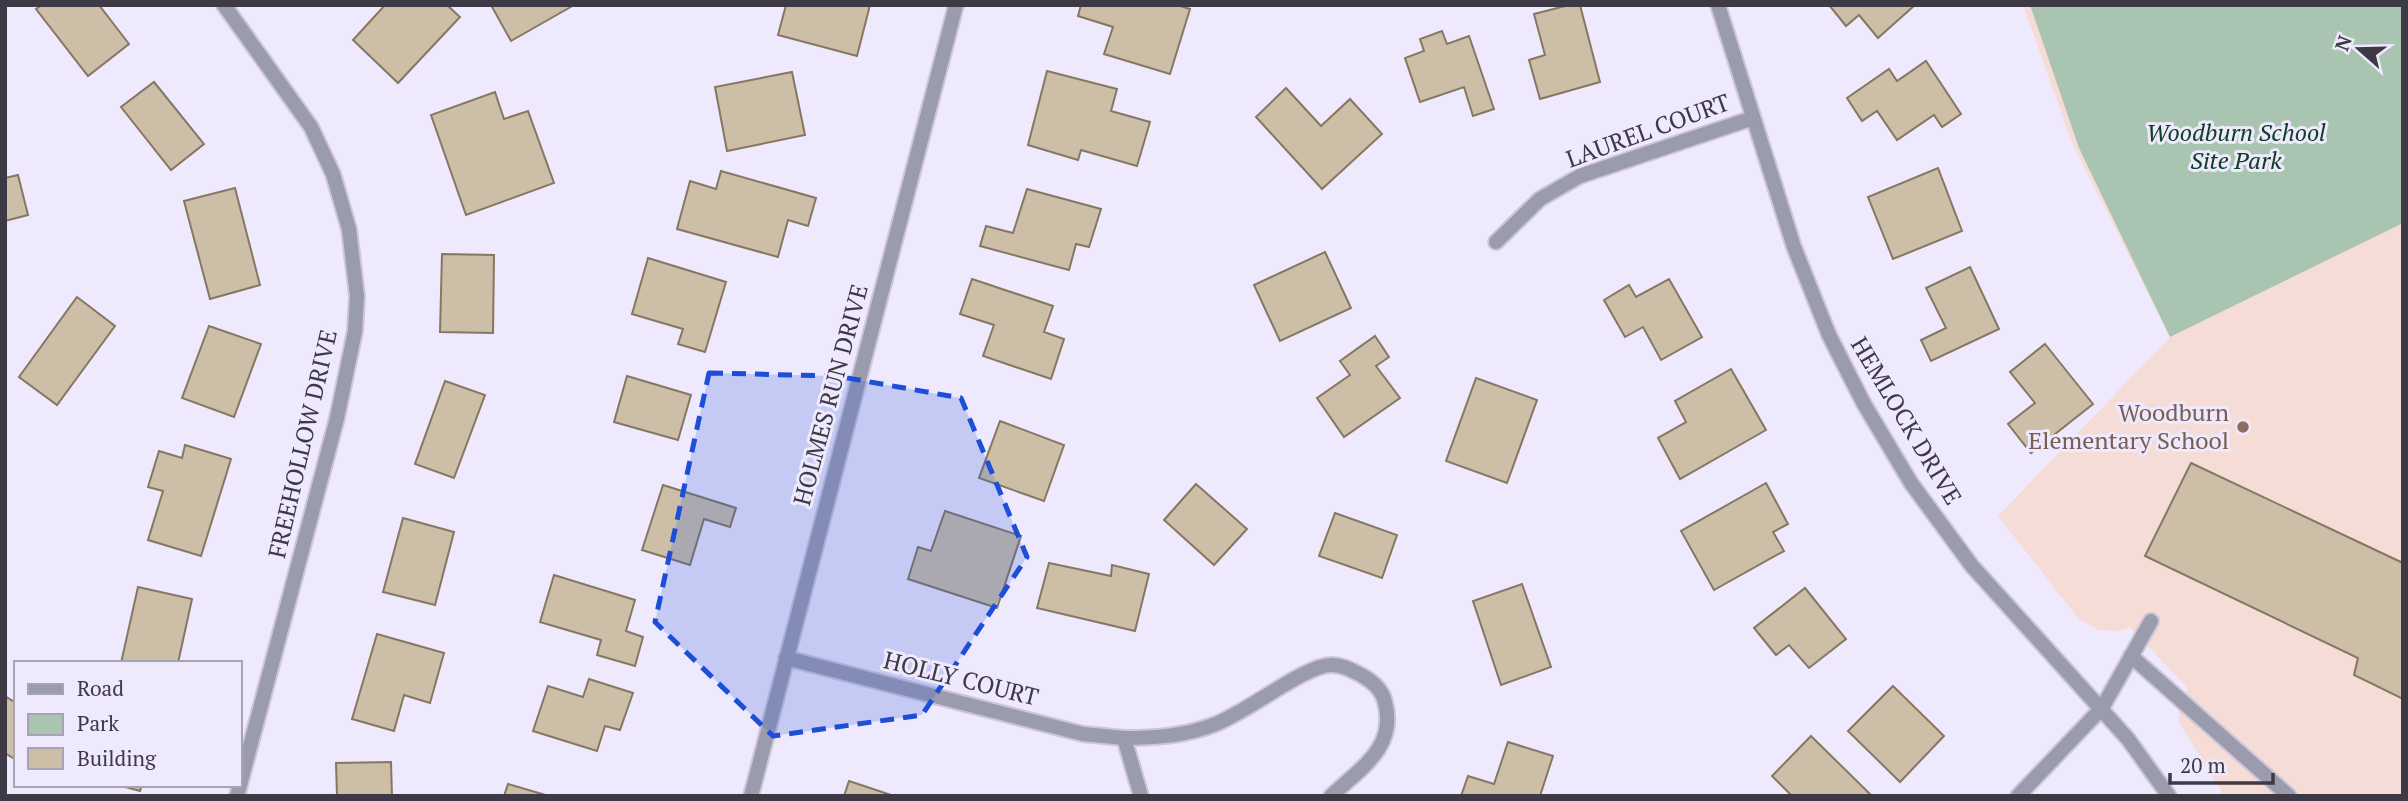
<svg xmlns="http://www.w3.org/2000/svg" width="2408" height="801" viewBox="0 0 2408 801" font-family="'PT Serif',serif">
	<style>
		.education { fill: #f6dcd6 }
		.green { fill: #aac4b2 }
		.building { fill: #cdbea7; stroke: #867762; stroke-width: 2 }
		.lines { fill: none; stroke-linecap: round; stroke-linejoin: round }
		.lane-casing { stroke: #ccc6d8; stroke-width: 18 }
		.street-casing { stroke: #ccc6d8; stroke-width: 18 }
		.lane { stroke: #9b9bae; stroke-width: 14 }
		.street { stroke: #9b9bae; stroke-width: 14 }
		.marked { fill: #1d4ed8; fill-opacity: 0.2; stroke: #1d4ed8; stroke-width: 5; stroke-dasharray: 14 9; stroke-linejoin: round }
		.education-dot { fill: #8d6e63; stroke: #efe9fd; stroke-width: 2.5 }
		.labels { text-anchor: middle; stroke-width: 6; stroke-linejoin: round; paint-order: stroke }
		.street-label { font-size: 24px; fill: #3e3a45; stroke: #efe9fd }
		.park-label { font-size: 24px; font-style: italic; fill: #0c4125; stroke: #efe9fd }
		.education-label { font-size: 24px; fill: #785e54; stroke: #efe9fd; text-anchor: end }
	</style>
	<rect width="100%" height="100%" fill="#efe9fd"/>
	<polygon class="education" points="2023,5 2403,5 2403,796 2224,796 2179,722 2179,704 2188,689 2130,627 2119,631 2098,630 2078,618 1998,516 2170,337 2072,143"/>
	<polygon class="green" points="2030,5 2403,5 2403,223 2170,337 2079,148"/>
	<g class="building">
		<polygon points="42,5 99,5 129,44 88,76 36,9"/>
		<polygon points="385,5 447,5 460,17 398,83 353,40"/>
		<polygon points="491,5 574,5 511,41"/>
		<polygon points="786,5 870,5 857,56 778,35"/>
		<polygon points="1081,5 1177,5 1190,9 1170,74 1104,54 1113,27 1078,16"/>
		<polygon points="1569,5 1580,5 1600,82 1540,99 1529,60 1545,55 1534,14"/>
		<polygon points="1829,5 1915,5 1878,38 1859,15 1846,26"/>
		<polygon points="1442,31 1447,44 1469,36 1494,109 1473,116 1464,87 1420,102 1405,58 1424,51 1420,39"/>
		<polygon points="1926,61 1961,114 1942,127 1934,115 1897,140 1877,111 1862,121 1847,98 1889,69 1897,81"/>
		<polygon points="1047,71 1117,89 1111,111 1150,122 1137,166 1081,150 1078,160 1028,145"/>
		<polygon points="792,72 805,135 727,151 715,87"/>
		<polygon points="154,82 204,144 171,170 121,107"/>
		<polygon points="1286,88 1321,126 1350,99 1382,134 1322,189 1256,117"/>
		<polygon points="495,92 504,119 528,111 554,183 466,215 431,115"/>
		<polygon points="1938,168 1962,231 1893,259 1868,197"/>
		<polygon points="721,171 816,198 808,226 788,220 778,257 677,229 690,181 716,189"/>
		<polygon points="18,175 28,215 5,221 5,178"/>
		<polygon points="235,188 260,285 210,299 184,201"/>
		<polygon points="1027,189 1101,209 1089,247 1076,244 1069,270 980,246 986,226 1013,233"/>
		<polygon points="1325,252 1351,308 1280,341 1254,285"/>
		<polygon points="442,254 494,255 493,333 440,332"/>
		<polygon points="648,258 726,282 705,352 678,344 683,329 632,314"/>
		<polygon points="1970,267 1999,329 1931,361 1921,340 1946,328 1926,288"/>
		<polygon points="972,279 1053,306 1044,332 1064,339 1051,379 983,356 994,325 960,314"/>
		<polygon points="1669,279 1702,337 1661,360 1643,327 1625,337 1604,300 1629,285 1636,297"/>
		<polygon points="77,297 115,326 57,405 19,377"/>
		<polygon points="209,326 261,344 234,417 182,398"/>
		<polygon points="1375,336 1389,357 1376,366 1400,398 1344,437 1317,398 1350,375 1340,361"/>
		<polygon points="2045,344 2093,404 2031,453 2008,424 2035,403 2010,372"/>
		<polygon points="1731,369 1766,430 1680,479 1658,438 1686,422 1675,401"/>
		<polygon points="627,376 691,395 678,440 614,422"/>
		<polygon points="1476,378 1537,400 1507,483 1446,461"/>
		<polygon points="445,381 485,395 454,478 415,464"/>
		<polygon points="1000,421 1064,445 1044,501 979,478"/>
		<polygon points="185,445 231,459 201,556 148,540 163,491 148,487 159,451 182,458"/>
		<polygon points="2191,463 2403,563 2403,699 2354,675 2358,658 2145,556"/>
		<polygon points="1766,483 1788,524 1773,532 1784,551 1714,590 1681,531"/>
		<polygon points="1196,484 1247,529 1214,565 1164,520"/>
		<polygon points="663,485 736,508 730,527 704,519 690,565 642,550"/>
		<polygon points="945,511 1021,536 997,608 908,579 918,547 931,551"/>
		<polygon points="1335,513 1397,535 1382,578 1319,556"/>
		<polygon points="403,518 454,532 435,605 383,592"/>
		<polygon points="1049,563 1111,576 1112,565 1149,574 1135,631 1037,608"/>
		<polygon points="554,575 635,600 626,631 643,637 635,666 597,655 601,640 540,622"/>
		<polygon points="1522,584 1551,667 1501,685 1473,601"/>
		<polygon points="138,587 192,599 178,663 121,663"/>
		<polygon points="1805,588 1846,639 1809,668 1789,645 1776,655 1754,628"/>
		<polygon points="377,634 444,653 430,703 404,695 394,731 352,719"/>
		<polygon points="589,679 633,693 620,730 605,726 597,751 533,731 548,686 583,697"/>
		<polygon points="1893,686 1944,736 1900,782 1848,731"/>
		<polygon points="5,696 16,703 16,760 5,753"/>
		<polygon points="1811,736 1872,796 1792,796 1772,776"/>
		<polygon points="1508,742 1553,756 1540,796 1461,796 1468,776 1494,784"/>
		<polygon points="391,762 392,796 337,796 336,763"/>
		<polygon points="849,781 894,796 844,796"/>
		<polygon points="508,784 549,796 504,796"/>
		<polygon points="118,785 142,785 140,791"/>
	</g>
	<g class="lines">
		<g class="lane-casing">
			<g id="lane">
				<polyline points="2131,656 2289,796"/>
				<polyline points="2102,708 2151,621"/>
			</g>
		</g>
		<g class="street-casing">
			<g id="street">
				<polyline points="224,5 311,127 333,174 349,229 357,296 355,331 337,418 237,796"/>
				<polyline points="1718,5 1794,247 1829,335 1864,404 1911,483 1972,566 2128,739 2169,796"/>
				<polyline points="1496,242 1540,199 1580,176 1753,118"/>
				<polyline points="786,658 1083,734 1124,738"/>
				<polyline points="751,796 956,5"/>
				<path d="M1141,796L1124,738C1155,738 1184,736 1213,725C1245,714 1305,665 1331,665C1343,665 1351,670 1361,675C1372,681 1382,689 1385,702C1397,747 1361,768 1331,796"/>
				<polyline points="2018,796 2102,708"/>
			</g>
		</g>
		<use href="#lane" class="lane"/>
		<use href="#street" class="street"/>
	</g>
	<path class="marked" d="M709,373L836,376L961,398L1027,557L922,715L773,736L655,622Z"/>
	<circle class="education-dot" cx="2243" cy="427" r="7"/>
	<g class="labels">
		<g class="street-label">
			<text transform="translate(1648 131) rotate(-20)" y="8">LAUREL COURT</text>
			<text transform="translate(831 395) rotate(-75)" y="8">HOLMES RUN DRIVE</text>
			<text transform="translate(1906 421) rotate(59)" y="8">HEMLOCK DRIVE</text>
			<text transform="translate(303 444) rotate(-77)" y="8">FREEHOLLOW DRIVE</text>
			<text transform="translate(961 679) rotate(14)" y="8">HOLLY COURT</text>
		</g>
		<g class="park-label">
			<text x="2236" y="141">Woodburn School<tspan x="2236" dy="28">Site Park</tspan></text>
		</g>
		<g class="education-label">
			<text x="2229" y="421">Woodburn<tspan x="2229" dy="28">Elementary School</tspan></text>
		</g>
	</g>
	<rect width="2408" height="801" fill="none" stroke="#3e3a45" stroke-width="14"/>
	<rect x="14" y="661" width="228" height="126" fill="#efe9fd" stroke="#a8a3b3" stroke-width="2"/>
	<rect x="28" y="684" width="35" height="10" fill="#9b9bae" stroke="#a8a3b3" stroke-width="2"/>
	<text x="77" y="696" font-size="21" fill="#3e3a45">Road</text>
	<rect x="28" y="714" width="35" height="21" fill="#aac4b2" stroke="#a8a3b3" stroke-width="2"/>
	<text x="77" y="731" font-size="21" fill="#3e3a45">Park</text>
	<rect x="28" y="748" width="35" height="21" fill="#cdbea7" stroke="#a8a3b3" stroke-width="2"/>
	<text x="77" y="766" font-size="21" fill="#3e3a45">Building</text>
	<g transform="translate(2359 49) rotate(290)" stroke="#efe9fd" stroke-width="5" paint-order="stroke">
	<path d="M0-5L12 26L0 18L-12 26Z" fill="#3e3a45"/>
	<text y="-10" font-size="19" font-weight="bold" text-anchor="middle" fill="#3e3a45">N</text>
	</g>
	<path d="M2170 773v10h103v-10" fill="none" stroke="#3e3a45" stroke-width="3.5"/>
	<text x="2180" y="773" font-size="21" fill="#3e3a45" stroke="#efe9fd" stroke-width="5" paint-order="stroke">20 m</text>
</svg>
